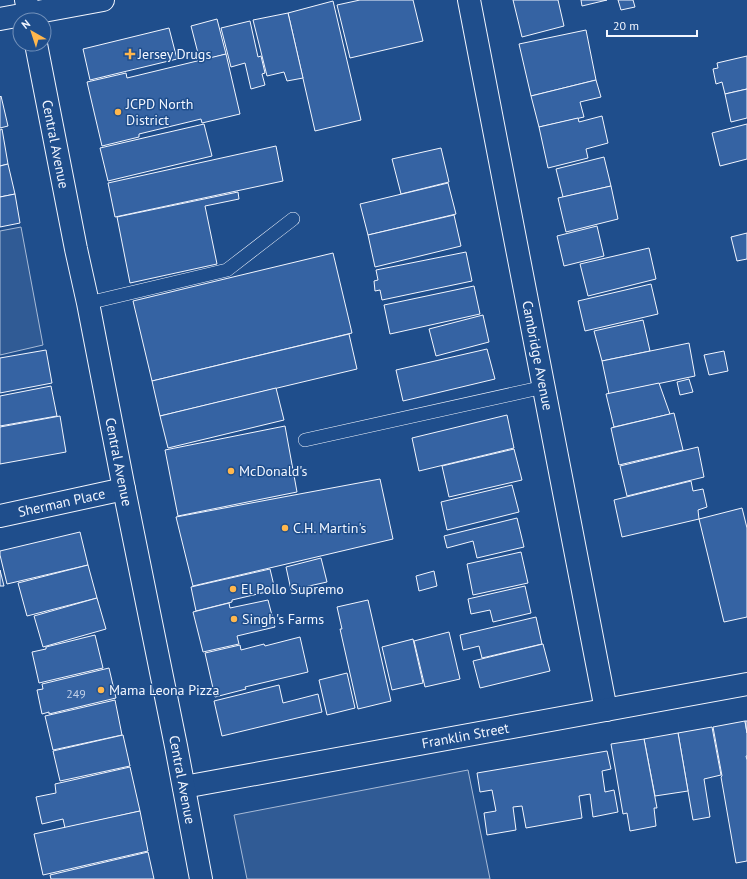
<svg xmlns="http://www.w3.org/2000/svg" width="747" height="879" viewBox="0 0 747 879" font-family="'PT Sans',sans-serif">
	<style>
		.parking { fill: #305b95; stroke: #a8bbd7 }
		.building { fill: #3563a3; stroke: #f2f6ff }
		.lines { fill: none; stroke-linecap: round; stroke-linejoin: round }
		.lane-casing { stroke: #f2f6ff; stroke-width: 14 }
		.street-casing { stroke: #f2f6ff; stroke-width: 24 }
		.secondary-casing { stroke: #f2f6ff; stroke-width: 24 }
		.lane { stroke: #1f4e8c; stroke-width: 13 }
		.street { stroke: #1f4e8c; stroke-width: 22 }
		.secondary { stroke: #1f4e8c; stroke-width: 22 }
		.poi-dot { fill: #ffb74d; stroke: #1f4e8c; stroke-width: 1.5 }
		.labels { text-anchor: middle; stroke-width: 3; stroke-linejoin: round; paint-order: stroke }
		.number-label { font-size: 12px; fill: #c3d1e8 }
		.poi-label { font-size: 14px; fill: #f2f6ff; stroke: #1f4e8c; text-anchor: start }
		.street-label { font-size: 14px; fill: #f2f6ff; stroke: #1f4e8c }
	</style>
	<rect width="100%" height="100%" fill="#1f4e8c"/>
	<g class="parking">
		<polygon points="21,227 43,345 0,355 0,231"/>
		<polygon points="468,770 490,879 247,879 234,815"/>
	</g>
	<g class="building">
		<polygon points="360,0 413,0 423,41 350,58 337,5"/>
		<polygon points="513,0 558,0 564,26 522,37"/>
		<polygon points="581,0 607,0 582,6"/>
		<polygon points="618,0 633,0 635,7 621,10"/>
		<polygon points="333,1 361,120 315,131 288,13"/>
		<polygon points="288,13 303,78 287,81 284,72 267,76 253,20"/>
		<polygon points="217,19 226,54 200,61 191,26"/>
		<polygon points="250,21 258,57 261,56 265,73 262,74 265,85 251,89 245,63 231,67 221,28"/>
		<polygon points="169,28 177,59 90,80 83,49"/>
		<polygon points="586,30 596,80 531,96 519,44"/>
		<polygon points="226,54 240,114 202,123 201,119 139,134 139,137 102,146 87,82 126,73 127,78"/>
		<polygon points="747,56 747,89 725,94 722,82 716,84 713,69 718,68 717,63"/>
		<polygon points="596,80 601,97 580,102 584,117 539,127 531,96"/>
		<polygon points="747,89 747,118 731,122 725,94"/>
		<polygon points="1,96 8,126 0,128 0,97"/>
		<polygon points="602,116 608,143 586,149 588,158 548,168 539,127 578,118 579,122"/>
		<polygon points="204,124 212,156 108,181 100,148"/>
		<polygon points="747,124 747,159 720,166 712,133"/>
		<polygon points="2,129 8,164 0,166 0,130"/>
		<polygon points="276,146 283,181 115,217 108,183"/>
		<polygon points="441,148 449,182 401,194 392,159"/>
		<polygon points="604,157 611,186 563,197 556,169"/>
		<polygon points="8,164 15,194 0,197 0,166"/>
		<polygon points="448,183 456,214 368,235 360,204"/>
		<polygon points="611,186 618,219 566,232 558,198"/>
		<polygon points="238,192 239,199 205,206 217,264 130,283 117,217"/>
		<polygon points="15,194 20,223 0,227 0,197"/>
		<polygon points="454,215 461,246 375,267 368,235"/>
		<polygon points="597,226 604,256 564,266 557,236"/>
		<polygon points="747,233 747,259 737,261 731,237"/>
		<polygon points="649,248 656,279 588,296 580,264"/>
		<polygon points="466,252 472,281 382,300 380,290 375,291 374,281 378,280 376,270"/>
		<polygon points="333,253 352,333 152,381 133,301"/>
		<polygon points="651,284 658,314 585,331 578,301"/>
		<polygon points="474,286 480,314 390,334 384,305"/>
		<polygon points="483,315 489,342 436,356 429,329"/>
		<polygon points="643,320 650,351 602,361 594,331"/>
		<polygon points="349,334 357,369 160,416 152,381"/>
		<polygon points="689,343 695,376 609,394 602,361"/>
		<polygon points="487,349 495,379 403,401 396,370"/>
		<polygon points="46,350 52,383 0,393 0,358"/>
		<polygon points="724,351 728,371 709,375 704,355"/>
		<polygon points="689,379 693,392 680,395 677,382"/>
		<polygon points="659,383 670,414 614,427 606,394"/>
		<polygon points="51,386 57,416 0,426 0,396"/>
		<polygon points="276,388 284,420 168,448 160,416"/>
		<polygon points="674,413 683,450 619,465 611,428"/>
		<polygon points="507,415 514,448 419,471 412,438"/>
		<polygon points="60,416 66,452 0,464 0,427"/>
		<polygon points="285,426 297,492 178,516 165,450"/>
		<polygon points="698,447 704,477 627,496 620,466"/>
		<polygon points="514,449 522,480 449,497 442,466"/>
		<polygon points="380,479 393,539 193,586 176,517"/>
		<polygon points="691,481 693,491 703,489 707,507 698,510 699,519 622,537 614,500"/>
		<polygon points="512,485 519,512 447,530 441,502"/>
		<polygon points="742,508 747,528 747,617 724,622 699,519"/>
		<polygon points="517,518 524,547 477,558 473,541 447,548 444,536"/>
		<polygon points="80,532 88,565 7,584 0,555 0,551"/>
		<polygon points="521,552 528,583 473,595 467,564"/>
		<polygon points="321,558 327,582 291,590 286,567"/>
		<polygon points="88,565 97,598 27,616 18,583"/>
		<polygon points="270,569 275,590 232,600 232,602 196,611 191,587"/>
		<polygon points="0,570 4,586 0,586"/>
		<polygon points="434,571 437,586 419,591 416,576"/>
		<polygon points="525,586 531,613 493,622 490,610 471,614 468,599"/>
		<polygon points="97,598 106,629 43,647 34,616"/>
		<polygon points="268,600 275,627 237,636 239,644 203,652 193,612 229,603 230,608"/>
		<polygon points="368,600 391,701 358,709 340,629 342,629 337,607"/>
		<polygon points="536,617 542,644 482,658 479,646 463,650 460,635"/>
		<polygon points="449,632 460,679 425,687 414,641"/>
		<polygon points="95,635 103,668 39,683 32,652 46,649 46,647"/>
		<polygon points="300,637 308,672 245,687 246,689 215,697 205,653 240,645 241,650 264,644 265,646"/>
		<polygon points="413,639 423,683 392,690 382,647"/>
		<polygon points="543,644 550,671 480,688 473,661"/>
		<polygon points="109,668 116,698 49,714 49,712 42,714 37,690 43,689 42,684"/>
		<polygon points="347,673 355,708 327,715 319,680"/>
		<polygon points="279,685 283,703 318,694 322,712 222,736 214,701"/>
		<polygon points="115,700 122,735 53,750 45,716"/>
		<polygon points="745,721 747,733 747,756 746,756 747,760 747,861 736,863 721,777 722,776 713,727"/>
		<polygon points="745,721 747,721 747,733"/>
		<polygon points="712,727 721,775 704,779 710,817 693,820 678,733"/>
		<polygon points="678,733 688,791 655,796 644,739"/>
		<polygon points="123,735 130,766 60,781 53,751"/>
		<polygon points="644,739 657,808 654,808 656,826 630,831 627,813 623,814 611,744"/>
		<polygon points="607,751 611,769 602,771 605,792 614,790 618,812 593,817 590,794 579,796 582,818 526,828 522,806 513,807 516,830 487,835 484,813 496,811 492,790 480,792 477,773"/>
		<polygon points="130,767 140,811 65,828 63,819 42,824 36,797 56,793 55,784"/>
		<polygon points="140,811 148,851 43,875 34,834"/>
		<polygon points="148,852 154,879 51,879 50,875"/>
	</g>
	<g class="lines">
		<g class="lane-casing">
			<g id="lane">
				<polyline points="88,303 227,270 293,219"/>
				<polyline points="305,440 544,387"/>
			</g>
		</g>
		<g class="street-casing">
			<g id="street">
				<path id="s1" d="M469,0L606,710"/>
				<polyline points="0,19 103,0"/>
				<path id="s2" d="M0,516L124,489"/>
				<path id="s3" d="M184,787L747,684"/>
			</g>
		</g>
		<g class="secondary-casing">
			<g id="secondary">
				<polyline points="26,0 31,20"/>
				<path id="s4" d="M36,44L76,249L88,303L124,489L176,746L201,879"/>
			</g>
		</g>
		<use href="#lane" class="lane"/>
		<use href="#street" class="street"/>
		<use href="#secondary" class="secondary"/>
	</g>
	<g class="poi-dot">
		<path d="M128 48h4v4h4v4h-4v4h-4v-4h-4v-4h4z"/>
		<circle cx="118" cy="112" r="4"/>
		<circle cx="231" cy="471" r="4"/>
		<circle cx="285" cy="528" r="4"/>
		<circle cx="233" cy="589" r="4"/>
		<circle cx="234" cy="619" r="4"/>
		<circle cx="101" cy="690" r="4"/>
	</g>
	<g class="labels">
		<g class="number-label">
			<text x="76" y="698">249</text>
		</g>
		<g class="poi-label">
			<text x="138" y="59">Jersey Drugs</text>
			<text x="126" y="109">JCPD North<tspan x="126" dy="16">District</tspan></text>
			<text x="239" y="476">McDonald's</text>
			<text x="293" y="533">C.H. Martin's</text>
			<text x="241" y="594">El Pollo Supremo</text>
			<text x="242" y="624">Singh's Farms</text>
			<text x="109" y="695">Mama Leona Pizza</text>
		</g>
		<g class="street-label">
			<text dy="5" stroke="none"><textPath href="#s4" startOffset="102">Central Avenue</textPath></text>
			<text dy="5" stroke="none"><textPath href="#s1" startOffset="362">Cambridge Avenue</textPath></text>
			<text dy="5" stroke="none"><textPath href="#s4" startOffset="426">Central Avenue</textPath></text>
			<text dy="5" stroke="none"><textPath href="#s2" startOffset="63">Sherman Place</textPath></text>
			<text dy="5" stroke="none"><textPath href="#s3" startOffset="286">Franklin Street</textPath></text>
			<text dy="5" stroke="none"><textPath href="#s4" startOffset="750">Central Avenue</textPath></text>
		</g>
	</g>
	<g transform="translate(32 32) rotate(321)"><circle r="19" fill="#1f4e8c" stroke="#7391ba"/>
	<path d="M0-3L7 15L0 10L-7 15Z" fill="#ffb74d"/>
	<text y="-6" font-size="11" font-weight="bold" text-anchor="middle" fill="#f2f6ff">N</text>
	</g>
	<path d="M607 30v6h90v-6" fill="none" stroke="#f2f6ff" stroke-width="2"/>
	<text x="613" y="30" font-size="12" fill="#f2f6ff" stroke="#1f4e8c" stroke-width="3" paint-order="stroke">20 m</text>
</svg>
